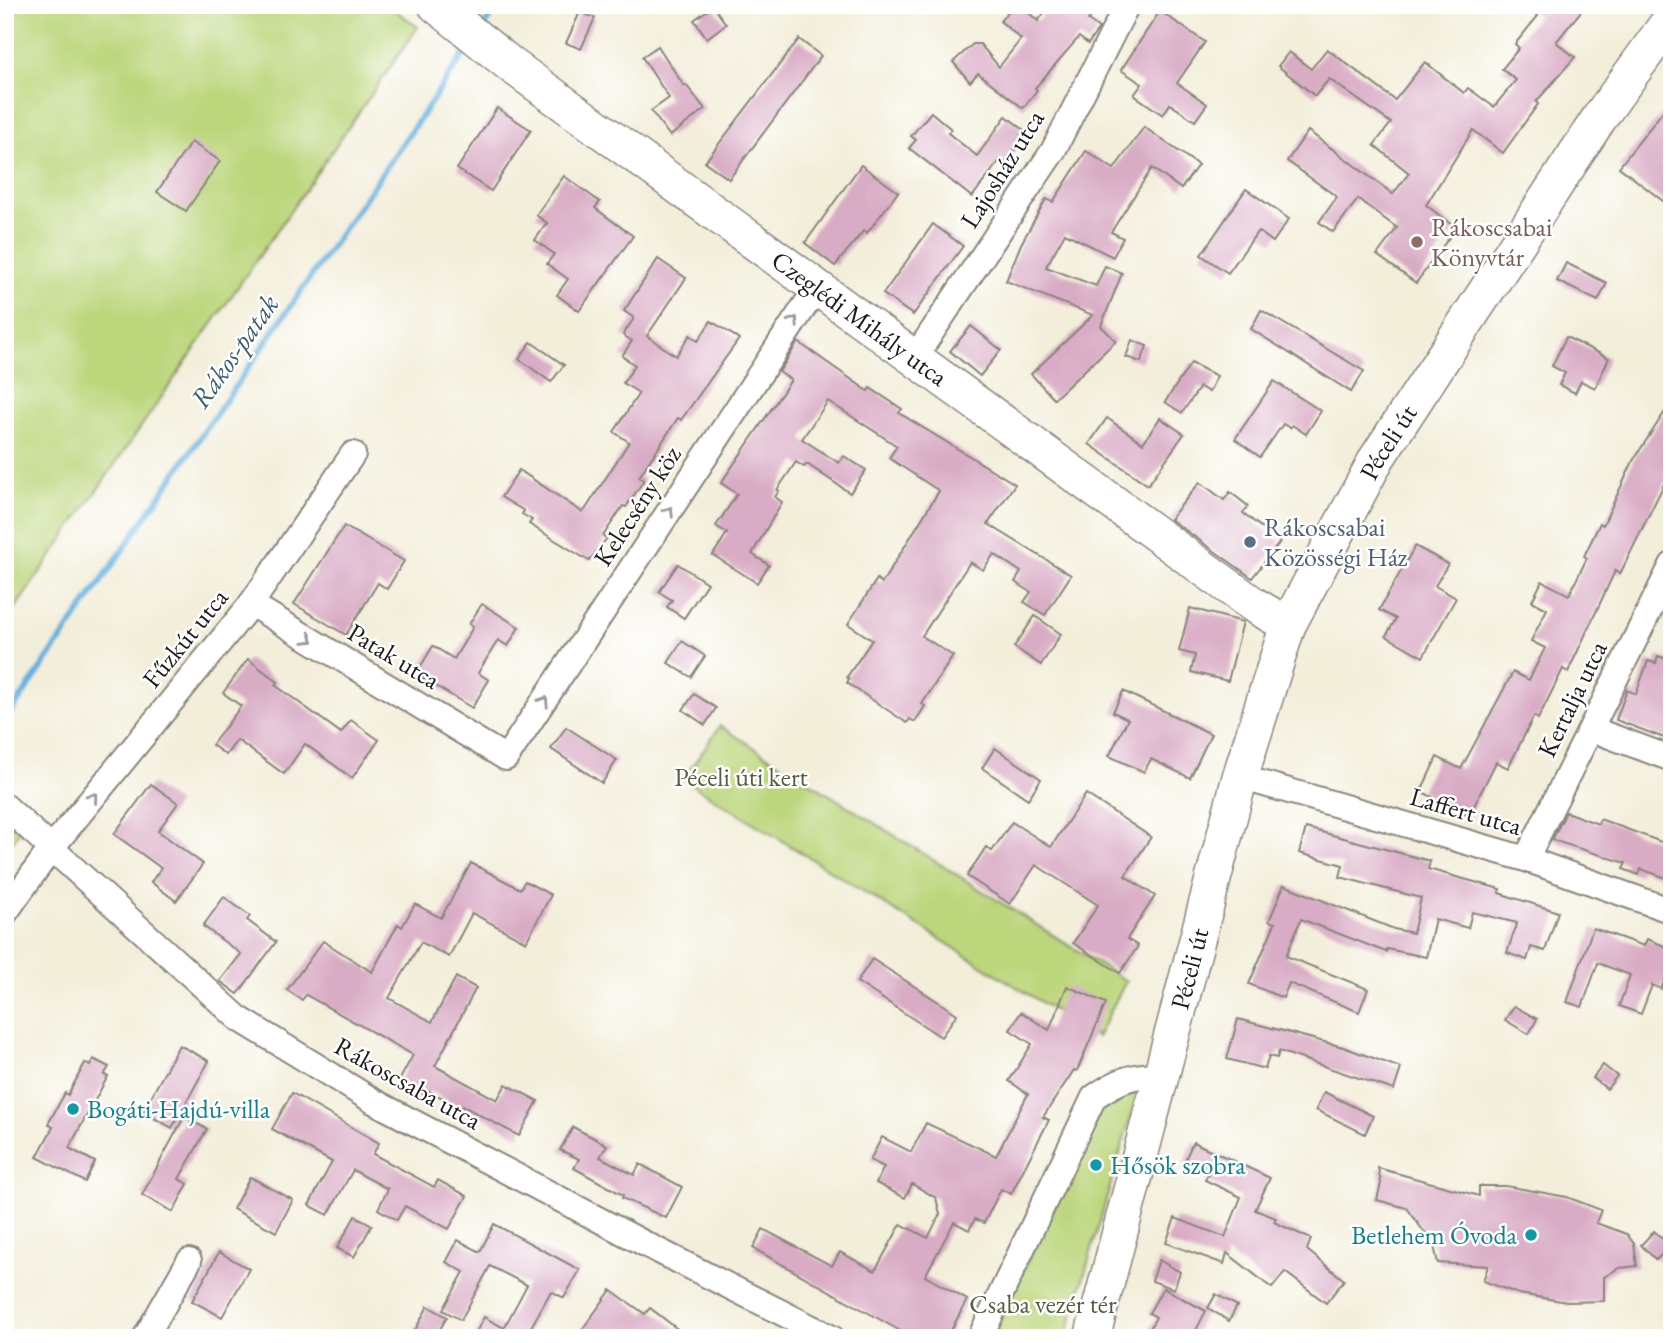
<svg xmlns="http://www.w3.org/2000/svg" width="1677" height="1343" viewBox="0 0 1677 1343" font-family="'EB Garamond',serif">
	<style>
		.green { fill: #bcd67b; stroke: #6c794c; stroke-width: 2 }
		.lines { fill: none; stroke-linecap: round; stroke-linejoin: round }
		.stream { stroke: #63b1dd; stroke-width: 6 }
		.building { fill: #d9acc5 }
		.minor-casing { stroke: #88857b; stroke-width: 28 }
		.secondary-casing { stroke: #88857b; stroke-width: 38 }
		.minor { stroke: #fff; stroke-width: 24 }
		.secondary { stroke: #fff; stroke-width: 35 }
		.oneway { stroke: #999 }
		.education-dot { fill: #8d6e63; stroke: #fff; stroke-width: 2.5 }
		.service-dot { fill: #5c6f8a; stroke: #fff; stroke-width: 2.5 }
		.culture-dot { fill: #0f9aa8; stroke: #fff; stroke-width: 2.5 }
		.labels { text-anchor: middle; stroke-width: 5; stroke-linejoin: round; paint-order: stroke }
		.street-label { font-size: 26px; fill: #1c1c1c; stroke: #fff }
		.education-label { font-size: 26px; fill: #785e54; stroke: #fff; text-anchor: start }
		.service-label { font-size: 26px; fill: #4e5e75; stroke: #fff; text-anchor: start }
		.park-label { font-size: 26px; fill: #545d3d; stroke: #fff }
		.culture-label { font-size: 26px; fill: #0d838f; stroke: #fff; text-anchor: start }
		.water-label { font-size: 28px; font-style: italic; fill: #3c5f73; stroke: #fff }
	</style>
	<rect width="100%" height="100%" fill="#fff"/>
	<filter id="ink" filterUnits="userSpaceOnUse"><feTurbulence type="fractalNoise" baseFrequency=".0143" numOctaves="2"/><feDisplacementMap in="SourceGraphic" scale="14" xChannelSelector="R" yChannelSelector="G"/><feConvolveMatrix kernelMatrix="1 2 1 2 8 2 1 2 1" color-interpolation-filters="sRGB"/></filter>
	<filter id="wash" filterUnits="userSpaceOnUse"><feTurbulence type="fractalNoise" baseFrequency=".00686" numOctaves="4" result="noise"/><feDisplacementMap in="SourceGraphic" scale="28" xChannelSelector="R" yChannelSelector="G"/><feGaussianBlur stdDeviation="1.57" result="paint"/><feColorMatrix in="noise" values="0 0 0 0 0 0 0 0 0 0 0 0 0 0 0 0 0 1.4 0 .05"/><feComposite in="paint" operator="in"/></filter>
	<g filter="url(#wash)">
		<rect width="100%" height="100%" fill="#f3eeda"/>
		<g class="green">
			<polygon points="5,5 388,5 418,27 5,623"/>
			<polygon points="720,726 1126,981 1097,1037 683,779"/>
			<polygon points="5,819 20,831 5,853"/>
			<polygon points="1119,1091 1138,1091 1066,1338 991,1338 1104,1103"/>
		</g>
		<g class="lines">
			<g class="stream">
				<polyline points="483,27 498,5"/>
				<polyline points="5,721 471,44"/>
			</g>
		</g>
		<g id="blocks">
			<g class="building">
				<polygon points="1013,5 1020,5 1038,21 1050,5 1104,5 1088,20 1099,28 1088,44 1079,37 1035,88 1037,90 1023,108 978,73 970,82 953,62 973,44 980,44 999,67 1021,39 1000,21"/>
				<polygon points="1524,5 1586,5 1556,42 1575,57 1536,102 1538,104 1503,153 1473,130 1426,205 1456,228 1416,283 1377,255 1397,228 1358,199 1333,232 1319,222 1337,197 1287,161 1308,131 1393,194 1409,173 1374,145 1391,123 1329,79 1315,96 1278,66 1289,52 1311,69 1327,49 1395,100 1425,62 1464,93 1468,88 1494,107 1516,80 1502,69 1519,48 1515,44 1538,16"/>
				<polygon points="713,6 726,24 707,38 694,20"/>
				<polygon points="1160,11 1205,42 1177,83 1207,104 1195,121 1170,104 1163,115 1134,95 1142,84 1121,70"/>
				<polygon points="580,12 595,18 581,49 566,43"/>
				<polygon points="799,39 821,56 729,179 705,162"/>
				<polygon points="658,46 684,86 686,85 705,109 670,136 651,111 669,98 642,57"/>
				<polygon points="1672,100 1672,208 1619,167"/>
				<polygon points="497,108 531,130 491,191 457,169"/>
				<polygon points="931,112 951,129 948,133 977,156 1006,116 1028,133 1005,163 1000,160 972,197 909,148 916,140 911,136"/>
				<polygon points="1144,127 1198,165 1181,189 1152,168 1111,232 1123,238 1113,257 1065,233 1046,267 1096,286 1105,266 1122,273 1101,326 1116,341 1054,399 1031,374 1093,315 1006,281 1021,244 1046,199 1053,202 1086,151 1114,169"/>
				<polygon points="191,142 220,161 186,211 157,192"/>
				<polygon points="861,165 898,192 867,233 864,230 835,266 805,243"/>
				<polygon points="564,176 600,202 595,208 633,236 579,311 557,295 568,279 547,264 554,254 535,240 547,223 536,215"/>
				<polygon points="1246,189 1289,219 1273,242 1258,231 1228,273 1201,255"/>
				<polygon points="933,224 963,246 913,315 883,294"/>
				<polygon points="658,259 686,278 647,336 676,356 690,335 698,341 711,321 739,339 681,420 678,418 639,477 644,480 626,507 623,506 603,536 607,538 589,561 529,524 532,520 522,514 524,511 501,497 519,470 582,512 585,510 629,442 614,432 639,393 623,383 635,365 622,356 632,341 623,335 634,318 624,311"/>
				<polygon points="1566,263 1607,283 1598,301 1557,281"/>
				<polygon points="1261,310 1364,371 1351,392 1251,329"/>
				<polygon points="971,326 1001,350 980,376 950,351"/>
				<polygon points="1566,337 1609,358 1595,388 1581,381 1575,393 1559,385 1565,373 1552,366"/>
				<polygon points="1132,340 1147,346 1141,362 1126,357"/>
				<polygon points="531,342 564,365 551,382 519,359"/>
				<polygon points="798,342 868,391 870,388 902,409 899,413 1015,484 988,524 1071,575 1045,615 1024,602 1031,592 1015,582 1021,572 994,554 983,570 970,562 922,636 953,656 922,704 925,706 915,722 910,719 907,723 847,683 849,679 847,677 872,640 848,624 877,579 882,583 939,491 889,458 897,446 828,401 802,439 839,463 844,456 866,470 850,493 807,464 804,467 796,462 777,490 779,491 775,497 782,502 752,554 769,565 757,583 713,555 727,533 716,526 737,494 721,483 791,380 779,372"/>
				<polygon points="1191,363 1217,376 1209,392 1200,387 1182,413 1165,402"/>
				<polygon points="1274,381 1321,411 1306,434 1292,425 1290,428 1283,424 1260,457 1235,439"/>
				<polygon points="1672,401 1672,483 1666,480 1620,574 1615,571 1568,672 1563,669 1538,719 1534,716 1508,768 1496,762 1469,816 1460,811 1458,816 1429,802 1432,797 1421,791 1437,757 1461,769 1513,672 1529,680 1545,648 1531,641 1547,609 1532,601 1542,581 1569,595 1587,558 1584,556 1600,523 1603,525 1634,459"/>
				<polygon points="1107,418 1143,443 1160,418 1184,434 1148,485 1089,444"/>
				<polygon points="1200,482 1224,500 1230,492 1248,506 1243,513 1280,542 1252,578 1170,519"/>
				<polygon points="344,526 404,561 387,589 378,583 346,635 294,604"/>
				<polygon points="1415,546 1448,564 1435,586 1456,598 1423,657 1386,636 1396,619 1379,610"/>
				<polygon points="678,564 707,583 684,618 667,607 672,600 659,592"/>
				<polygon points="482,604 519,627 508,646 498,640 478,673 489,680 472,708 416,674 433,646 454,659 473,627 469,624"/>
				<polygon points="1190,608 1243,622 1228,681 1191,672 1195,655 1179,651"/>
				<polygon points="1035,616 1061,634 1041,665 1014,647"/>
				<polygon points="682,641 705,656 691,677 668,663"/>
				<polygon points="1658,656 1672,661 1672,741 1616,720 1627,690 1636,694 1648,661 1656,663"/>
				<polygon points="248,659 278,682 275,685 341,733 351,720 379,740 352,778 305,744 284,774 237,740 226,755 212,745 241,706 223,693"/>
				<polygon points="1123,691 1211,734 1190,778 1151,759 1144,772 1109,756 1128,719 1113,712"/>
				<polygon points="694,694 716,708 705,725 683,710"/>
				<polygon points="566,727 617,760 602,783 551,749"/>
				<polygon points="995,748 1041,779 1028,799 982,768"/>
				<polygon points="151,784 178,803 158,831 203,864 176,901 151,882 161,868 114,834"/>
				<polygon points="1086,794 1151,837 1125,876 1155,896 1127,939 1138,946 1120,973 1073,943 1098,905 1036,865 1010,904 967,876 986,847 992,851 1012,822 1051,847"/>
				<polygon points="1566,812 1598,824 1600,819 1672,846 1672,880 1641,869 1639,875 1623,869 1626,863 1552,840"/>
				<polygon points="1306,828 1430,861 1428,869 1500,889 1499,893 1558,912 1545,951 1531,947 1527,960 1507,953 1517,923 1472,912 1468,928 1435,919 1426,957 1387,949 1386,952 1301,919 1286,956 1368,989 1359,1012 1289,983 1283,998 1249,984 1275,923 1269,921 1284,885 1394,929 1413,933 1421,898 1340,877 1343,865 1299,853"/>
				<polygon points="471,863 520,889 525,881 551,895 526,942 472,913 449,957 421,942 389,998 432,1022 456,977 476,988 435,1066 497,1100 506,1084 538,1101 519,1136 463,1106 462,1108 429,1091 426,1096 399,1081 413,1055 306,995 302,1000 287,990 323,941 372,972 398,924 402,927 415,904 441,918"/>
				<polygon points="224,897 250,916 247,920 276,942 238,994 220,981 241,954 203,926"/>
				<polygon points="1593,928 1644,946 1647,939 1672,949 1672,961 1661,989 1652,985 1641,1014 1619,1006 1630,975 1598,963 1582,1007 1567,1002"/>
				<polygon points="872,959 957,1014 941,1037 857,982"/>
				<polygon points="1067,986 1106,1003 1077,1071 1074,1070 1043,1117 1049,1120 1011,1194 1001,1189 984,1223 975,1219 969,1230 954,1222 925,1276 967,1300 947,1338 901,1338 904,1333 753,1248 763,1229 832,1266 840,1252 875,1271 901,1224 928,1238 940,1214 936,1198 912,1184 905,1198 876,1183 884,1167 870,1160 882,1137 911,1152 926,1123 996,1156 1028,1094 1009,1081 1032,1044 1010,1030 1021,1012 1049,1030"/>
				<polygon points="1514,1006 1537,1019 1529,1034 1505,1020"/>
				<polygon points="1238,1019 1343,1047 1401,1068 1394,1090 1279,1051 1277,1058 1269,1056 1265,1069 1227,1059"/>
				<polygon points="179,1045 209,1061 172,1128 143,1112"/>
				<polygon points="93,1059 109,1067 104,1075 108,1076 69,1148 95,1162 85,1182 37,1157 53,1127 48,1124 65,1093 68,1095 85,1063 90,1066"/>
				<polygon points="1603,1065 1617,1076 1607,1089 1593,1078"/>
				<polygon points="1324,1092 1373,1116 1365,1134 1316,1110"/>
				<polygon points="292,1093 379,1143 373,1154 434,1187 438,1180 467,1196 449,1229 405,1206 397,1220 378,1209 388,1189 353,1170 328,1215 309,1205 332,1162 272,1129"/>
				<polygon points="184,1117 207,1129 179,1179 188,1184 173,1212 142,1195"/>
				<polygon points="573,1127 607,1145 600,1157 634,1175 640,1164 682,1187 666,1218 622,1198 623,1195 574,1168 579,1159 560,1150"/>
				<polygon points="1193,1142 1270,1178 1255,1210 1276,1218 1274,1222 1311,1239 1307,1250 1344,1280 1326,1303 1285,1272 1272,1288 1227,1253 1224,1264 1166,1243 1175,1218 1225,1237 1241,1197 1205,1180 1208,1174 1184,1162"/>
				<polygon points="1378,1168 1479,1196 1479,1186 1506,1186 1567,1197 1601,1210 1596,1223 1627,1234 1634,1244 1637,1266 1619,1268 1604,1277 1604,1301 1567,1302 1519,1294 1483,1281 1488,1266 1438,1263 1434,1246 1407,1208 1377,1200 1381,1183"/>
				<polygon points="250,1177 293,1200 276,1232 233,1209"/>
				<polygon points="355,1216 372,1225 354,1257 337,1248"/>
				<polygon points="494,1224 580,1270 564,1298 551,1291 525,1338 473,1338 484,1317 504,1328 527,1285 490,1266 461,1320 443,1310 464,1272 446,1262 458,1240 480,1252"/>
				<polygon points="1654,1231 1670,1246 1656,1260 1641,1245"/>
				<polygon points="219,1252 249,1269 222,1317 192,1301"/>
				<polygon points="1159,1260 1180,1272 1174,1289 1152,1281"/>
				<polygon points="1163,1288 1206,1311 1192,1338 1145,1338 1156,1317 1149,1313"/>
				<polygon points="611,1290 645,1314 650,1308 689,1338 576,1338"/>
				<polygon points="1216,1294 1237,1306 1229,1321 1208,1308"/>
				<polygon points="428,1306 447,1317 435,1338 425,1338 414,1332"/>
			</g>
		</g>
	</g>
	<g filter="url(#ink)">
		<use href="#blocks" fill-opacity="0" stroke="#88857b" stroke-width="2"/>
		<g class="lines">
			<g class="minor-casing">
				<g id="minor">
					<polyline points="915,357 1053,151 1127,5"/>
					<polyline points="251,604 506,758 818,286"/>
					<polyline points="1591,729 1672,759"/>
					<polyline points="1240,777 1526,859 1672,911"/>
					<polyline points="5,806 238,1018 375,1102 653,1248 832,1338"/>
					<polyline points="1526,859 1672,565"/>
					<polyline points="5,913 50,850 251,604 353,454"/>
					<polyline points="145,1338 189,1261"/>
					<path d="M980,1338L1094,1097C1117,1081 1134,1073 1162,1076"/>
				</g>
			</g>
			<g class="secondary-casing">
				<g id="secondary">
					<path id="s1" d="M436,5L511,65L1254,605L1288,625"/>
					<path id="s2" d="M1092,1338L1240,777L1288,625L1377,458L1600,117L1672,17"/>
				</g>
			</g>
			<use href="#minor" class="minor"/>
			<use href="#secondary" class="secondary"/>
		</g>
		<defs><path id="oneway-chevron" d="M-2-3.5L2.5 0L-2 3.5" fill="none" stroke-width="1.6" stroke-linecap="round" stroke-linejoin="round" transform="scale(1.75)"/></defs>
		<g class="oneway">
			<use href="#oneway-chevron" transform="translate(794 321) rotate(-57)"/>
			<use href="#oneway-chevron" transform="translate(669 511) rotate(-57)"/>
			<use href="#oneway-chevron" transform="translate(309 639) rotate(31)"/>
			<use href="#oneway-chevron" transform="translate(544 701) rotate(-57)"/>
			<use href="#oneway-chevron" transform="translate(93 797) rotate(-51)"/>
		</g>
	</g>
	<circle class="education-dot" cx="1417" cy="242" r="7"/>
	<circle class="service-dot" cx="1250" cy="542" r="7"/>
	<g class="culture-dot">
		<circle cx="73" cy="1109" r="7"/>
		<circle cx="1096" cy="1165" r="7"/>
		<circle cx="1531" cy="1235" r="7"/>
	</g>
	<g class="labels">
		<g class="street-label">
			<text transform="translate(1002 169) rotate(-58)" y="9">Lajosház utca</text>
			<text dy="9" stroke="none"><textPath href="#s1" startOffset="527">Czeglédi Mihály utca</textPath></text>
			<text dy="9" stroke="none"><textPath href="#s2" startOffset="948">Péceli út</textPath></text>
			<text transform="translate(637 506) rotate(-57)" y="9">Kelecsény köz</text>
			<text transform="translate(185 638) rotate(-51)" y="9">Fűzkút utca</text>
			<text transform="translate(394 656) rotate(31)" y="9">Patak utca</text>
			<text transform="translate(1572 699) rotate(-64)" y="9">Kertalja utca</text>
			<text transform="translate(1466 811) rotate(16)" y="9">Laffert utca</text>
			<text dy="9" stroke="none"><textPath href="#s2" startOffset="382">Péceli út</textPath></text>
			<text transform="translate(408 1083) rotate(29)" y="9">Rákoscsaba utca</text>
		</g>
		<g class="education-label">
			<text x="1431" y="236">Rákoscsabai<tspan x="1431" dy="30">Könyvtár</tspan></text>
		</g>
		<g class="service-label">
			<text x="1264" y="536">Rákoscsabai<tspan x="1264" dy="30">Közösségi Ház</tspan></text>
		</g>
		<g class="park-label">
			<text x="741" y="786">Péceli úti kert</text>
			<text x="1043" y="1313">Csaba vezér tér</text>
		</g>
		<g class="culture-label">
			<text x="87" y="1118">Bogáti-Hajdú-villa</text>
			<text x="1110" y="1174">Hősök szobra</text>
			<text x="1517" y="1244" text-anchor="end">Betlehem Óvoda</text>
		</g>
		<g class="water-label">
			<text transform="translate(234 351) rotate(-55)" y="10">Rákos-patak</text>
		</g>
	</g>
	<rect width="1677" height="1343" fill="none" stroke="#fff" stroke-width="28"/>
</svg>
